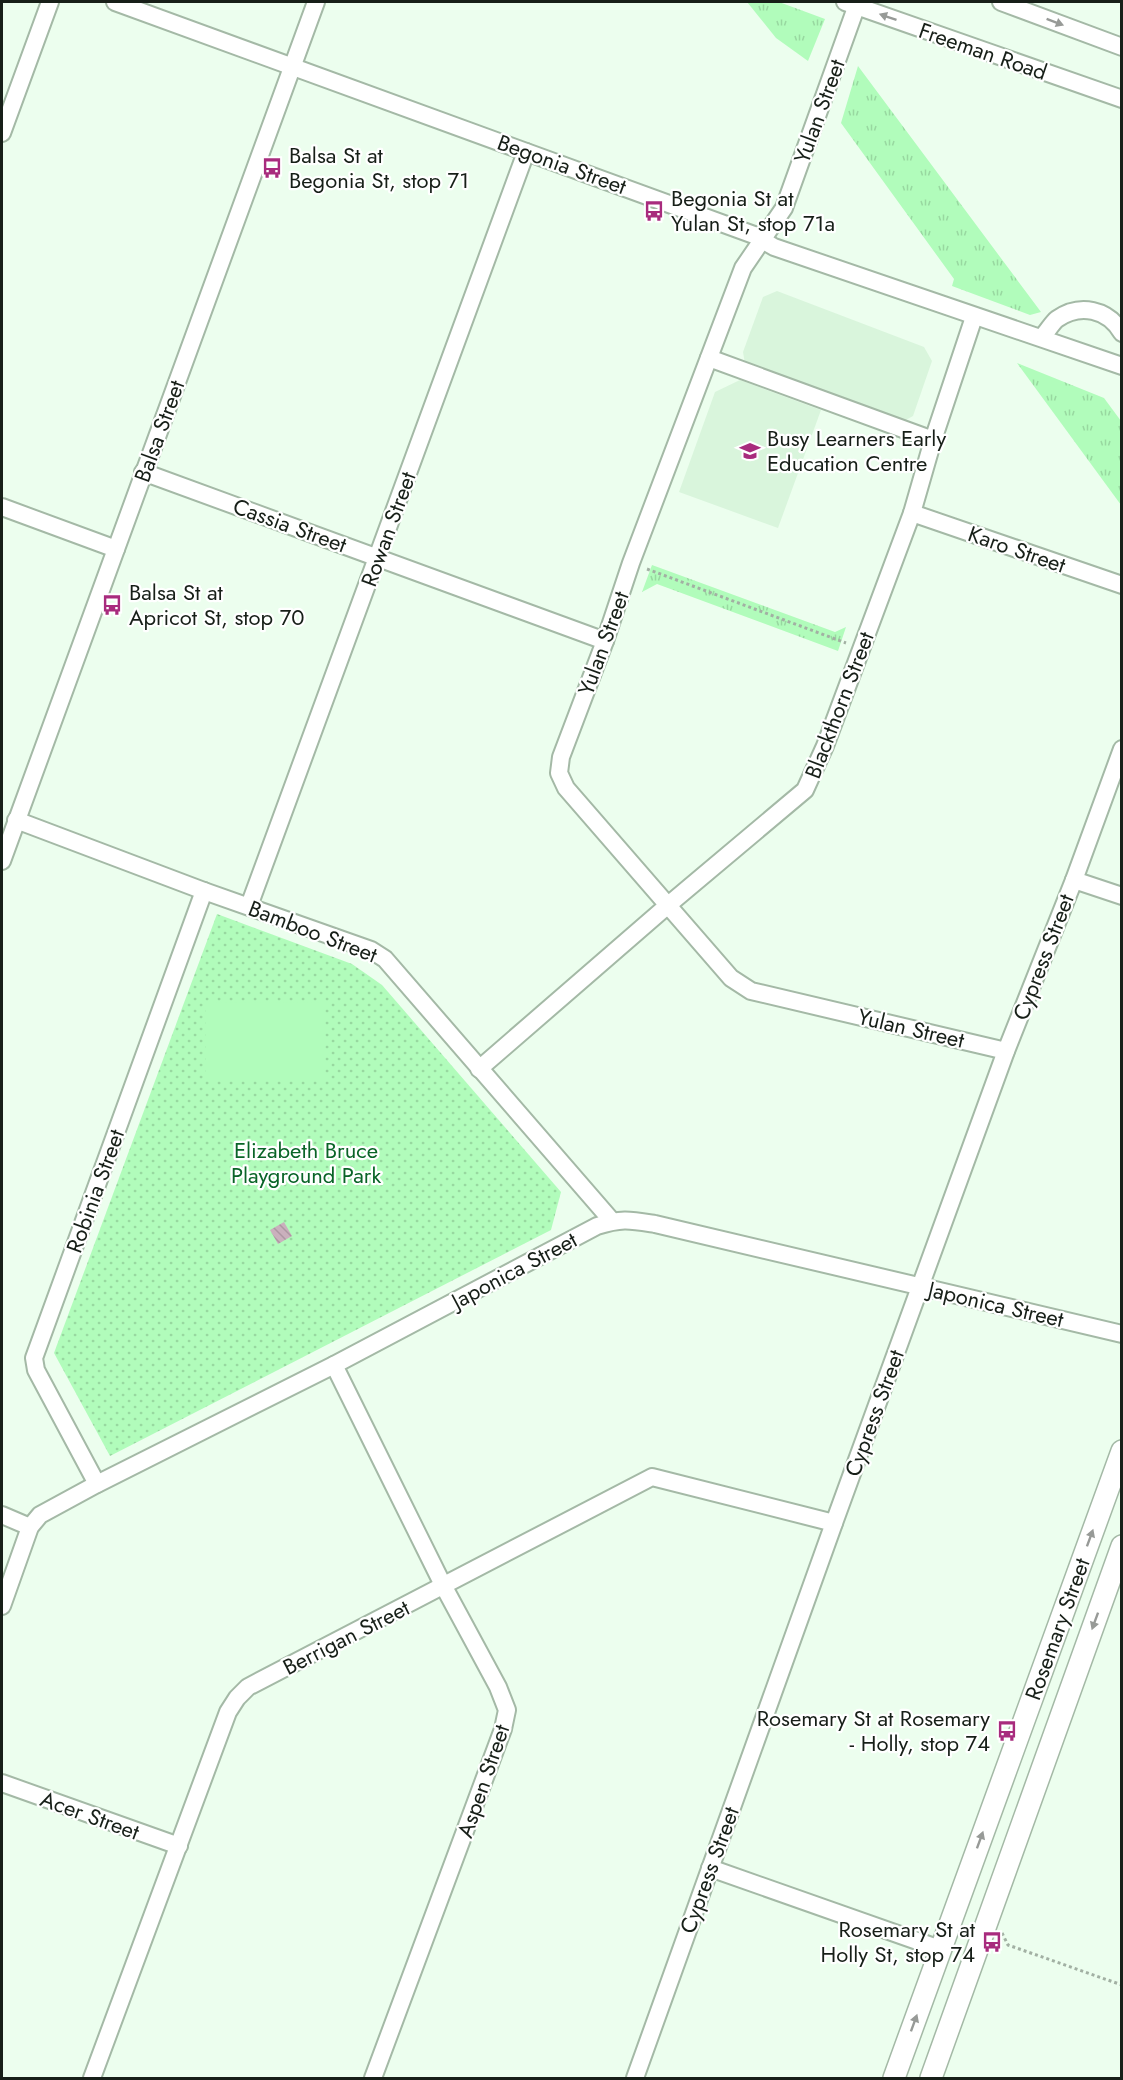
<svg xmlns="http://www.w3.org/2000/svg" width="1123" height="2080" viewBox="0 0 1123 2080" font-family="Jost,sans-serif">
	<style>
		.built { fill: #d9f5dc }
		.grass { fill: url(#grass-tufts) }
		.park { fill: url(#park-dots) }
		.pitch { fill: #b1fcbb }
		.building { fill: url(#building-back-hatch) }
		.lines { fill: none; stroke-linecap: round; stroke-linejoin: round }
		.minor-casing { stroke: #a4b9a6; stroke-width: 20 }
		.major-casing { stroke: #a4b9a6; stroke-width: 24 }
		.path { stroke: #a2b0a3; stroke-width: 3; stroke-dasharray: 3 3; stroke-linecap: butt }
		.minor { stroke: #fff; stroke-width: 16 }
		.major { stroke: #fff; stroke-width: 21 }
		.oneway { fill: #979a97 }
		.labels { text-anchor: middle; stroke-width: 4.5; stroke-linejoin: round; paint-order: stroke }
		.street-label { font-size: 22px; fill: #171f18; stroke: #fff }
		.poi-label { font-size: 22px; fill: #171f18; stroke: #fff; text-anchor: start }
		.park-label { font-size: 22px; fill: #096427; stroke: #fff }
	</style>
	<defs>
		<pattern id="grass-tufts" width="24" height="20" patternUnits="userSpaceOnUse" patternTransform="scale(1.5)"><rect width="24" height="20" fill="#b1fcbb"/><path d="M3 7l-1-3M5 7V3M7 7l1-3M15 17l-1-3M17 17v-4M19 17l1-3" fill="none" stroke="#98d8a0"/></pattern>
		<pattern id="park-dots" width="8" height="8" patternUnits="userSpaceOnUse" patternTransform="scale(1.5)"><rect width="8" height="8" fill="#b1fcbb"/><path d="M2 2h.1M6 6h.1" fill="none" stroke="#98d8a0" stroke-width="1.8" stroke-linecap="round"/></pattern>
		<pattern id="building-back-hatch" width="6" height="6" patternUnits="userSpaceOnUse" patternTransform="scale(1.5)"><rect width="6" height="6" fill="#cab0bd"/><path d="M-1 5l2 2M0 0l6 6M5-1l2 2" fill="none" stroke="#ad97a2"/></pattern>
	</defs>
	<rect width="100%" height="100%" fill="#ecfeee"/>
	<g class="built">
		<polygon points="777,291 924,347 932,361 913,416 904,421 745,364 743,352 763,297"/>
		<polygon points="740,380 821,410 778,528 679,492 715,392"/>
	</g>
	<g class="grass">
		<polygon points="747,2 779,2 825,19 808,61 776,38"/>
		<polygon points="858,66 1041,312 1030,315 952,286 954,279 841,123"/>
		<polygon points="1017,363 1104,398 1121,421 1121,505"/>
		<polygon points="652,565 835,632 846,627 838,651 657,584 642,592"/>
	</g>
	<polygon class="park" points="217,914 352,964 382,985 561,1192 551,1230 110,1456 54,1353"/>
	<polygon class="pitch" points="206,1002 323,1003 323,1080 206,1080"/>
	<polygon class="building" points="284,1222 292,1236 278,1244 270,1230"/>
	<g class="lines">
		<g class="minor-casing">
			<g id="minor">
				<polyline points="115,2 754,235 774,247 1122,366"/>
				<polyline points="845,2 1122,99"/>
				<polyline points="858,2 784,208 743,268 631,563 605,641 561,757 559,773 566,788 731,978 751,991 1006,1051"/>
				<polyline points="1001,2 1122,47"/>
				<polyline points="2,133 50,2"/>
				<path d="M1042,337C1047,332 1052,323 1057,319C1080,303 1108,309 1122,333"/>
				<polyline points="709,358 933,440"/>
				<polyline points="143,472 605,641"/>
				<polyline points="2,507 116,549"/>
				<polyline points="912,513 1122,585"/>
				<polyline points="16,820 204,891 371,950 385,959 612,1221"/>
				<polyline points="2,861 316,2"/>
				<polyline points="1074,880 1122,896"/>
				<polyline points="249,906 526,152"/>
				<polyline points="479,1069 667,906 805,790 825,746 912,513 933,440 974,317"/>
				<polyline points="334,1365 444,1587 498,1687 507,1710 503,1729 373,2078"/>
				<polyline points="97,1484 36,1370 34,1358 204,891"/>
				<polyline points="2,1515 30,1527"/>
				<path d="M2,1606L30,1527L40,1515L97,1484L334,1365L597,1226C622,1218 630,1220 655,1224L1122,1334"/>
				<polyline points="2,1783 179,1846"/>
				<polyline points="710,1868 940,1949"/>
				<polyline points="92,2078 228,1712 237,1698 248,1687 652,1477 834,1523"/>
				<polyline points="635,2078 834,1523 1006,1051 1074,880 1122,749"/>
			</g>
		</g>
		<g class="major-casing">
			<g id="major">
				<polyline points="894,2078 1122,1451"/>
				<polyline points="931,2078 1122,1546"/>
			</g>
		</g>
		<g class="path">
			<polyline points="647,569 846,643"/>
			<polyline points="1002,1933 1008,1945 1122,1985"/>
		</g>
		<use href="#minor" class="minor"/>
		<use href="#major" class="major"/>
	</g>
	<defs><path id="oneway-solid" d="M-6-.8H1V-3.2L6.5 0L1 3.2V.8H-6Z" transform="scale(1.5)"/></defs>
	<g class="oneway">
		<use href="#oneway-solid" transform="translate(888 17) rotate(-161)"/>
		<use href="#oneway-solid" transform="translate(1055 22) rotate(21)"/>
		<use href="#oneway-solid" transform="translate(1090 1538) rotate(-70)"/>
		<use href="#oneway-solid" transform="translate(1095 1621) rotate(110)"/>
		<use href="#oneway-solid" transform="translate(980 1840) rotate(-70)"/>
		<use href="#oneway-solid" transform="translate(914 2023) rotate(-70)"/>
	</g>
	<defs>
		<g id="bus-bare" transform="scale(1.62)"><path d="M-5-6H5V4H4V6H2V4H-2V6H-4V4H-5ZM-3.5-4V0h7V-4ZM-3.5 1.2v1.5H-2V1.2ZM2 1.2v1.5H3.5V1.2Z" fill="#a82b7d" stroke="#fff" stroke-width="2.5" paint-order="stroke"/></g>
		<g id="school-bare" transform="scale(1.62)"><path d="M0-5L7-2L0 1L-7-2ZM-4 1L0 2.5L4 1V4Q0 6-4 4Z" fill="#a82b7d" stroke="#fff" stroke-width="2.5" paint-order="stroke"/></g>
	</defs>
	<g fill-rule="evenodd">
		<use href="#bus-bare" x="272" y="168"/>
		<use href="#bus-bare" x="654" y="211"/>
		<use href="#school-bare" x="750" y="451"/>
		<use href="#bus-bare" x="112" y="605"/>
		<use href="#bus-bare" x="1007" y="1731"/>
		<use href="#bus-bare" x="992" y="1942"/>
	</g>
	<g class="labels">
		<g class="street-label">
			<text transform="translate(983 51) rotate(19)" y="8">Freeman Road</text>
			<text transform="translate(819 111) rotate(-70)" y="8">Yulan Street</text>
			<text transform="translate(562 164) rotate(20)" y="8">Begonia Street</text>
			<text transform="translate(159 431) rotate(-70)" y="8">Balsa Street</text>
			<text transform="translate(290 525) rotate(20)" y="8">Cassia Street</text>
			<text transform="translate(388 529) rotate(-70)" y="8">Rowan Street</text>
			<text transform="translate(1017 549) rotate(19)" y="8">Karo Street</text>
			<text transform="translate(603 643) rotate(-70)" y="8">Yulan Street</text>
			<text transform="translate(839 705) rotate(-69)" y="8">Blackthorn Street</text>
			<text transform="translate(313 931) rotate(21)" y="8">Bamboo Street</text>
			<text transform="translate(1043 957) rotate(-69)" y="8">Cypress Street</text>
			<text transform="translate(911 1028) rotate(13)" y="8">Yulan Street</text>
			<text transform="translate(95 1191) rotate(-70)" y="8">Robinia Street</text>
			<text transform="translate(514 1270) rotate(-28)" y="8">Japonica Street</text>
			<text transform="translate(996 1304) rotate(13)" y="8">Japonica Street</text>
			<text transform="translate(874 1413) rotate(-70)" y="8">Cypress Street</text>
			<text transform="translate(1057 1629) rotate(-70)" y="8">Rosemary Street</text>
			<text transform="translate(346 1637) rotate(-27)" y="8">Berrigan Street</text>
			<text transform="translate(483 1781) rotate(-71)" y="8">Aspen Street</text>
			<text transform="translate(90 1815) rotate(20)" y="8">Acer Street</text>
			<text transform="translate(709 1870) rotate(-70)" y="8">Cypress Street</text>
		</g>
		<g class="poi-label">
			<text x="289" y="163">Balsa St at<tspan x="289" dy="25">Begonia St, stop 71</tspan></text>
			<text x="671" y="206">Begonia St at<tspan x="671" dy="25">Yulan St, stop 71a</tspan></text>
			<text x="767" y="446">Busy Learners Early<tspan x="767" dy="25">Education Centre</tspan></text>
			<text x="129" y="600">Balsa St at<tspan x="129" dy="25">Apricot St, stop 70</tspan></text>
			<text x="990" y="1726" text-anchor="end">Rosemary St at Rosemary<tspan x="990" dy="25">- Holly, stop 74</tspan></text>
			<text x="975" y="1937" text-anchor="end">Rosemary St at<tspan x="975" dy="25">Holly St, stop 74</tspan></text>
		</g>
		<g class="park-label">
			<text x="306" y="1158">Elizabeth Bruce<tspan x="306" dy="25">Playground Park</tspan></text>
		</g>
	</g>
	<rect width="1123" height="2080" fill="none" stroke="#171f18" stroke-width="6"/>
</svg>
